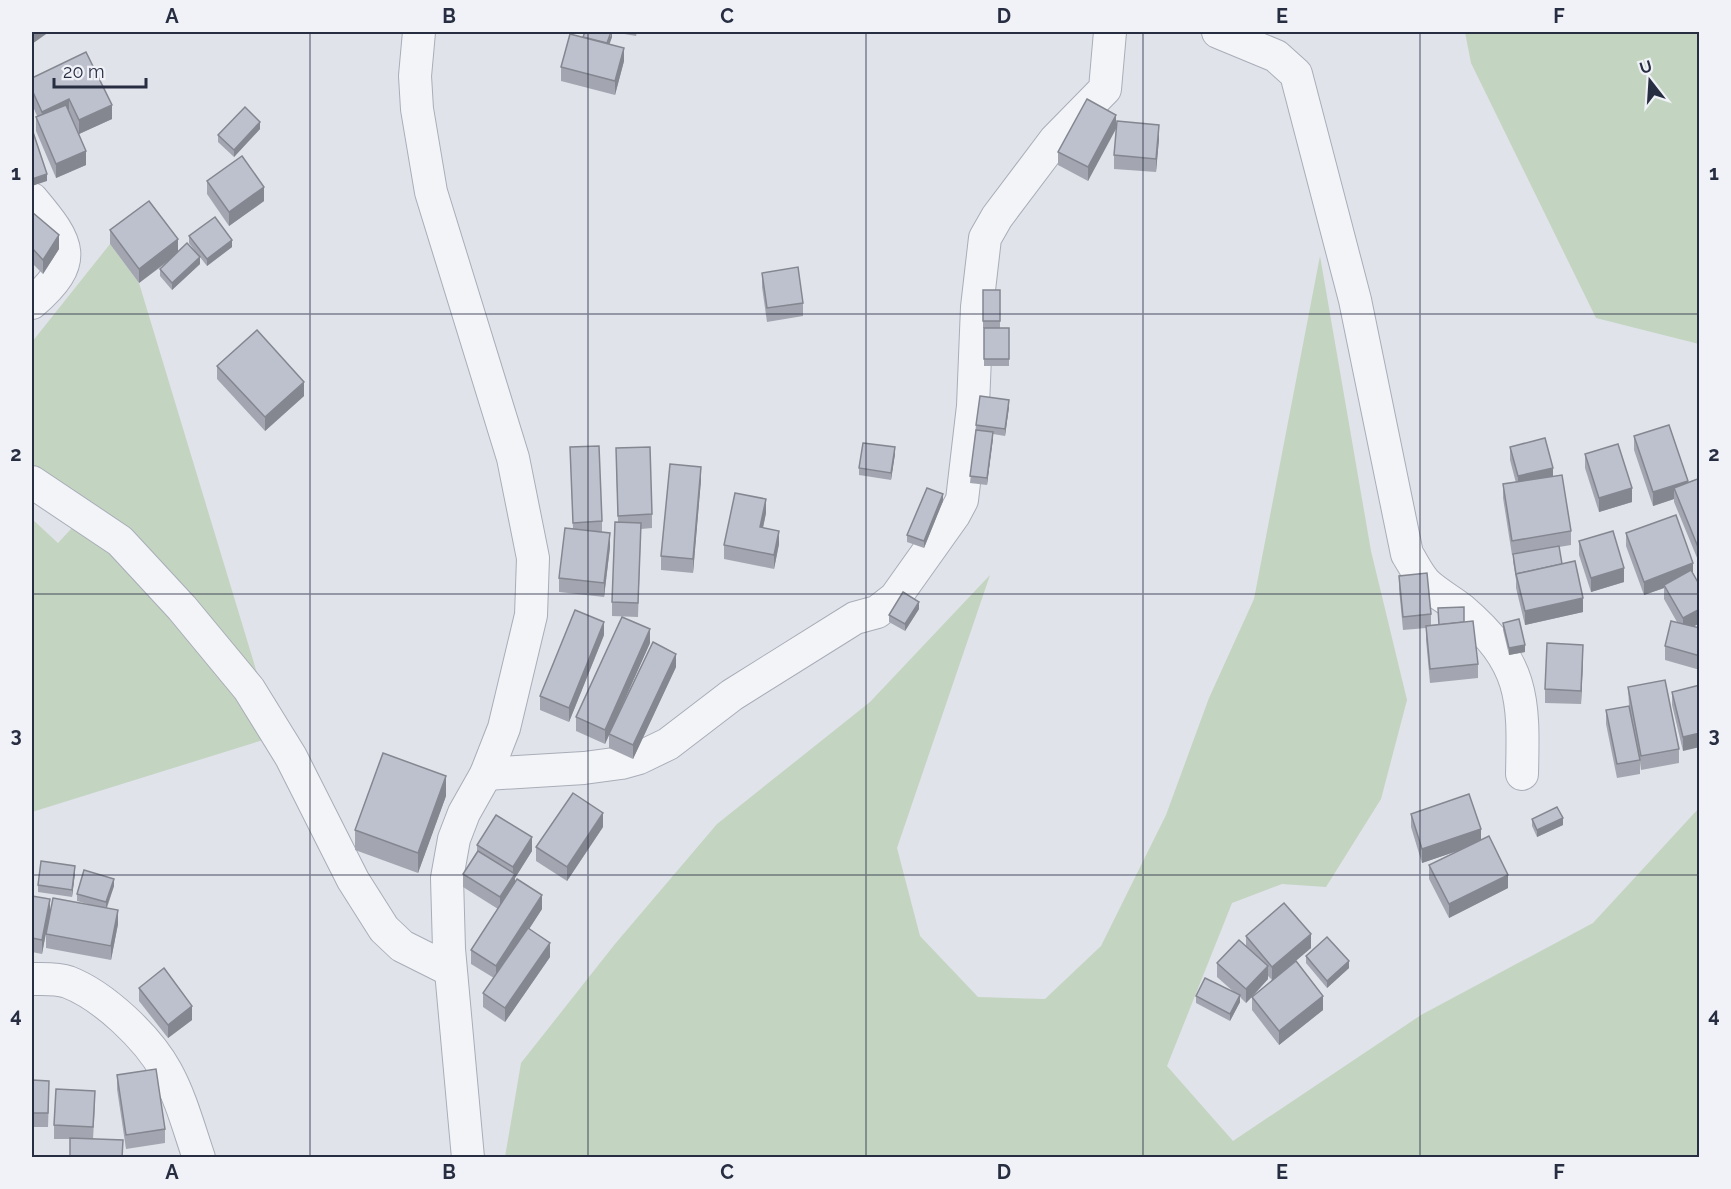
<svg xmlns="http://www.w3.org/2000/svg" width="1731" height="1189" viewBox="0 0 1731 1189" font-family="Raleway,sans-serif">
	<style>
		.green { fill: #c3d4c1 }
		.lines { fill: none; stroke-linecap: round; stroke-linejoin: round }
		.minor-casing { stroke: #a9adb8; stroke-width: 34 }
		.minor { stroke: #f3f4f8; stroke-width: 32 }
		.wall { fill: #a3a6b0; fill-rule: evenodd }
		.shaded-wall { fill: #848790 }
		.building { fill: #bdc1cd; stroke: #848790; stroke-width: 1.5 }
		.grid { fill: none; stroke: #282e42; stroke-width: 1.5; stroke-opacity: 0.55 }
		.neatline { fill: none; stroke: #282e42; stroke-width: 2 }
		.grid-label { font-size: 20px; text-anchor: middle; font-weight: bold; fill: #282e42 }
	</style>
	<rect width="100%" height="100%" fill="#e0e3ea"/>
	<g class="green">
		<polygon points="1465,32 1699,32 1699,344 1596,318 1471,63"/>
		<polygon points="110,244 139,283 276,736 32,812 32,519 58,543 83,516 32,470 32,342"/>
		<polygon points="1320,256 1371,551 1407,700 1381,799 1326,887 1282,884 1232,903 1167,1066 1233,1141 1421,1015 1593,923 1699,808 1699,1157 505,1157 521,1063 615,944 717,824 870,702 990,575 897,848 920,936 978,997 1045,999 1101,946 1166,815 1209,698 1254,599"/>
	</g>
	<g class="lines">
		<g class="minor-casing">
			<g id="minor">
				<polyline points="419,32 415,76 417,109 431,192 513,458 533,558 531,615 504,728 486,774 464,813 454,839 447,878 449,949 468,1158"/>
				<path d="M1218,32L1276,56L1296,74L1355,300L1407,554C1413,563 1419,577 1428,585C1438,594 1451,601 1461,609C1524,663 1524,697 1522,774"/>
				<path d="M32,199C70,244 80,261 32,303"/>
				<polyline points="32,482 120,541 182,608 249,689 291,757 353,880 384,929 402,946 450,970"/>
				<polyline points="486,774 584,768 621,763 639,758 668,744 732,695 855,618 877,612 895,598 954,515 962,500 973,406 977,307 985,238 997,217 1055,140 1105,89 1110,32"/>
				<path d="M32,979C43,979 57,978 68,982C104,996 148,1038 166,1071C181,1098 189,1129 199,1158"/>
			</g>
		</g>
		<use href="#minor" class="minor"/>
	</g>
	<g class="wall">
		<polygon points="613,32 637,32 636,36"/>
		<polygon points="583,37 612,37 609,44 624,61 615,95 561,81 561,67"/>
		<polygon points="32,78 112,119 79,134 72,118 86,165 56,178 36,131 36,117 37,116 32,104"/>
		<polygon points="1116,115 1088,181 1058,165 1058,152"/>
		<polygon points="260,129 234,157 218,142 218,135"/>
		<polygon points="1159,139 1156,172 1114,169 1114,155"/>
		<polygon points="207,181 264,201 229,226 207,194"/>
		<polygon points="32,212 59,249 43,274 32,263 32,270"/>
		<polygon points="110,230 178,252 198,255 189,243 189,236 232,247 207,266 200,257 200,264 172,290 160,276 160,269 170,260 139,283 110,244"/>
		<polygon points="762,273 803,303 803,316 767,322 762,287"/>
		<polygon points="983,290 1000,290 1000,328 1009,328 1009,366 984,366 984,328 983,328"/>
		<polygon points="217,366 304,396 265,431 217,379"/>
		<polygon points="1009,407 1005,436 993,434 987,485 970,483 976,425"/>
		<polygon points="1634,436 1688,482 1700,478 1700,565 1674,502 1674,499 1653,506 1634,450"/>
		<polygon points="570,447 602,521 602,532 610,547 604,597 559,592 559,578 573,529"/>
		<polygon points="1510,447 1553,477 1571,531 1571,545 1559,547 1562,564 1583,612 1525,625 1516,588 1516,580 1513,561 1513,555 1512,555 1503,498 1503,484 1516,483 1510,460"/>
		<polygon points="895,454 891,480 859,475 859,468"/>
		<polygon points="1585,454 1632,502 1599,512 1585,468"/>
		<polygon points="616,462 652,514 652,528 641,529 638,617 612,616 612,602 618,522"/>
		<polygon points="701,480 693,573 661,570 661,556"/>
		<polygon points="943,501 924,548 907,542 907,535"/>
		<polygon points="766,513 763,528 779,544 774,569 724,559 724,545"/>
		<polygon points="1626,533 1693,575 1700,586 1700,623 1693,627 1700,628 1700,670 1665,660 1665,646 1677,622 1664,599 1664,588 1644,595 1626,546"/>
		<polygon points="1579,541 1624,582 1591,592 1579,555"/>
		<polygon points="1399,576 1431,614 1431,625 1464,622 1478,664 1478,678 1430,683 1426,640 1426,628 1403,630 1399,589"/>
		<polygon points="919,609 905,631 889,622 889,615"/>
		<polygon points="1503,623 1525,652 1509,655 1503,630"/>
		<polygon points="604,635 569,722 540,710 540,696"/>
		<polygon points="650,643 618,714 676,667 633,759 609,748 609,735 605,744 576,731 576,717"/>
		<polygon points="1583,659 1581,704 1545,703 1545,689"/>
		<polygon points="1700,685 1683,751 1672,705 1672,692"/>
		<polygon points="1628,687 1679,749 1679,763 1641,770 1640,762 1640,774 1617,778 1606,724 1606,710 1629,706"/>
		<polygon points="446,796 418,873 355,850 355,830"/>
		<polygon points="1411,814 1481,839 1508,888 1449,918 1429,879 1429,865 1460,850 1422,863 1411,827"/>
		<polygon points="1532,819 1563,825 1537,837 1532,826"/>
		<polygon points="603,827 567,881 536,861 536,847"/>
		<polygon points="477,845 532,851 515,878 515,883 542,909 529,929 550,957 505,1022 483,1007 483,993 494,978 471,964 471,950 498,909 463,887 463,874 477,851"/>
		<polygon points="75,873 72,897 38,892 38,885"/>
		<polygon points="114,886 107,908 118,924 111,960 46,948 46,931 42,954 32,952 32,896 50,912 95,906 77,901 77,894"/>
		<path d="M1246,936L1311,948L1293,963L1323,1010L1279,1045L1252,1010V997L1246,1003L1240,997V1002L1230,1021L1196,1003V996L1235,993L1217,977V963L1246,946ZM1268,976L1272,980L1253,996L1268,979Z"/>
		<polygon points="1306,956 1349,968 1327,988 1306,963"/>
		<polygon points="139,988 192,1020 168,1038 139,1001"/>
		<polygon points="117,1075 165,1129 165,1143 126,1149 117,1089"/>
		<polygon points="32,1080 49,1095 48,1127 32,1127"/>
		<polygon points="95,1105 93,1139 54,1139 54,1125"/>
	</g>
	<g class="shaded-wall">
		<polygon points="32,32 49,32 32,44"/>
		<polygon points="612,32 612,37 606,54 606,47"/>
		<polygon points="624,48 624,61 615,95 615,81"/>
		<polygon points="69,99 69,113 42,126 42,112"/>
		<polygon points="112,105 112,119 79,134 79,120"/>
		<polygon points="1116,115 1116,129 1088,181 1088,167"/>
		<polygon points="260,122 260,129 234,157 234,150"/>
		<polygon points="1159,125 1159,139 1156,172 1156,159"/>
		<polygon points="86,151 86,165 56,178 56,164"/>
		<polygon points="47,174 47,181 32,186 32,179"/>
		<polygon points="264,187 264,201 229,226 229,212"/>
		<polygon points="59,235 59,249 43,274 43,260"/>
		<polygon points="178,239 178,253 139,283 139,269"/>
		<polygon points="232,240 232,247 207,266 207,259"/>
		<polygon points="200,257 200,264 172,290 172,283"/>
		<polygon points="304,382 304,396 265,431 265,417"/>
		<polygon points="1009,400 1009,407 1005,436 1005,429"/>
		<polygon points="993,432 993,439 987,485 987,478"/>
		<polygon points="895,447 895,454 891,480 891,473"/>
		<polygon points="701,467 701,480 693,573 693,559"/>
		<polygon points="1553,468 1553,482 1518,490 1518,476"/>
		<polygon points="1688,481 1688,495 1674,488 1674,499 1653,506 1653,492"/>
		<polygon points="1632,488 1632,502 1599,512 1599,498"/>
		<polygon points="943,494 943,501 924,548 924,541"/>
		<polygon points="766,499 766,513 760,541 760,527"/>
		<polygon points="779,531 779,544 774,569 774,555"/>
		<polygon points="610,533 610,547 604,597 604,583"/>
		<polygon points="1693,563 1693,577 1664,585 1664,588 1644,595 1644,582"/>
		<polygon points="1624,568 1624,582 1591,592 1591,578"/>
		<polygon points="1583,598 1583,612 1525,625 1525,611"/>
		<polygon points="919,602 919,609 905,631 905,624"/>
		<polygon points="1700,609 1700,623 1683,632 1683,618"/>
		<polygon points="604,622 604,635 569,722 569,708"/>
		<polygon points="650,629 650,643 605,744 605,730"/>
		<polygon points="1525,645 1525,652 1509,655 1509,648"/>
		<polygon points="1583,645 1583,659 1581,704 1581,691"/>
		<polygon points="676,654 676,667 633,759 633,745"/>
		<polygon points="1700,733 1700,747 1683,751 1683,737"/>
		<polygon points="446,776 446,796 418,873 418,853"/>
		<polygon points="603,813 603,827 567,881 567,867"/>
		<polygon points="1563,818 1563,825 1537,837 1537,830"/>
		<polygon points="1481,829 1481,843 1422,863 1422,849"/>
		<polygon points="532,837 532,851 515,878 515,888 500,911 500,897 513,877 513,867"/>
		<polygon points="75,866 75,873 72,897 72,890"/>
		<polygon points="1508,875 1508,888 1449,918 1449,904"/>
		<polygon points="114,879 114,886 106,909 106,902"/>
		<polygon points="542,895 542,909 496,980 496,966"/>
		<polygon points="50,899 50,913 42,954 42,940"/>
		<polygon points="118,910 118,924 111,960 111,946"/>
		<polygon points="1311,934 1311,948 1272,981 1272,967"/>
		<polygon points="550,943 550,957 505,1022 505,1008"/>
		<polygon points="1349,961 1349,968 1327,988 1327,981"/>
		<polygon points="1268,966 1268,979 1246,1003 1246,989"/>
		<polygon points="1240,995 1240,1002 1230,1021 1230,1014"/>
		<polygon points="1323,996 1323,1010 1279,1045 1279,1031"/>
		<polygon points="192,1006 192,1020 168,1038 168,1025"/>
	</g>
	<g class="building">
		<polygon points="585,32 611,32 607,43 583,37"/>
		<polygon points="570,34 624,48 615,81 561,67"/>
		<polygon points="86,52 112,105 79,120 69,99 42,112 32,90 32,78"/>
		<polygon points="1087,99 1116,115 1088,167 1058,152"/>
		<polygon points="66,105 86,151 56,164 36,117"/>
		<polygon points="245,107 260,122 234,150 218,135"/>
		<polygon points="1117,121 1159,125 1156,159 1114,155"/>
		<polygon points="32,132 33,132 47,174 32,179"/>
		<polygon points="242,156 264,187 229,212 207,181"/>
		<polygon points="149,201 178,239 139,269 110,230"/>
		<polygon points="32,212 59,235 43,260 32,248"/>
		<polygon points="215,217 232,240 207,259 189,236"/>
		<polygon points="187,243 200,257 172,283 160,269"/>
		<polygon points="798,267 803,303 767,308 762,273"/>
		<rect x="983" y="290" width="17" height="31"/>
		<rect x="984" y="328" width="25" height="31"/>
		<polygon points="257,330 304,382 265,417 217,366"/>
		<polygon points="980,396 1009,400 1005,429 976,425"/>
		<polygon points="1669,425 1688,481 1653,492 1634,436"/>
		<polygon points="976,430 993,432 987,478 970,476"/>
		<polygon points="1545,438 1553,468 1518,476 1510,447"/>
		<polygon points="863,443 895,447 891,473 859,468"/>
		<polygon points="1618,444 1632,488 1599,498 1585,454"/>
		<polygon points="599,446 602,521 573,523 570,447"/>
		<polygon points="650,447 652,514 618,516 616,448"/>
		<polygon points="670,464 701,467 693,559 661,556"/>
		<polygon points="1562,475 1571,531 1512,541 1503,484"/>
		<polygon points="1700,478 1700,552 1674,488"/>
		<polygon points="927,488 943,494 924,541 907,535"/>
		<polygon points="735,493 766,499 760,527 779,531 774,555 724,545"/>
		<polygon points="1676,515 1693,563 1644,582 1626,533"/>
		<polygon points="615,522 641,523 638,603 612,602"/>
		<polygon points="565,528 610,533 604,583 559,578"/>
		<polygon points="1613,531 1624,568 1591,578 1579,541"/>
		<polygon points="1559,546 1562,564 1516,574 1513,554"/>
		<polygon points="1575,561 1583,598 1525,611 1516,574"/>
		<polygon points="1691,570 1700,586 1700,609 1683,618 1664,585"/>
		<polygon points="1427,573 1431,614 1403,617 1399,576"/>
		<polygon points="903,592 919,602 905,624 889,615"/>
		<polygon points="1464,607 1464,622 1439,625 1438,608"/>
		<polygon points="575,610 604,622 569,708 540,696"/>
		<polygon points="622,617 650,629 605,730 576,717"/>
		<polygon points="1519,619 1525,645 1509,648 1503,623"/>
		<polygon points="1473,621 1478,664 1430,669 1426,626"/>
		<polygon points="1671,621 1700,628 1700,656 1665,646"/>
		<polygon points="653,642 676,654 633,745 609,734"/>
		<polygon points="1547,643 1583,645 1581,691 1545,689"/>
		<polygon points="1665,680 1679,749 1641,756 1628,687"/>
		<polygon points="1700,685 1700,733 1683,737 1672,692"/>
		<polygon points="1629,706 1640,760 1617,764 1606,710"/>
		<polygon points="383,753 446,776 418,853 355,830"/>
		<polygon points="573,793 603,813 567,867 536,847"/>
		<polygon points="1469,794 1481,829 1422,849 1411,814"/>
		<polygon points="1557,807 1563,818 1537,830 1532,819"/>
		<polygon points="496,815 532,837 513,867 477,845"/>
		<polygon points="1489,836 1508,875 1449,904 1429,865"/>
		<polygon points="478,851 515,874 500,897 463,874"/>
		<polygon points="41,861 75,866 72,890 38,885"/>
		<polygon points="84,870 114,879 106,902 77,894"/>
		<polygon points="517,879 542,895 496,966 471,950"/>
		<polygon points="32,896 50,899 42,940 32,938"/>
		<polygon points="53,898 118,910 111,946 46,934"/>
		<polygon points="1284,903 1311,934 1272,967 1246,936"/>
		<polygon points="528,928 550,943 505,1008 483,993"/>
		<polygon points="1327,937 1349,961 1327,981 1306,956"/>
		<polygon points="1239,940 1268,966 1246,989 1217,963"/>
		<polygon points="1296,961 1323,996 1279,1031 1252,997"/>
		<polygon points="164,968 192,1006 168,1025 139,988"/>
		<polygon points="1205,978 1240,995 1230,1014 1196,996"/>
		<polygon points="156,1069 165,1129 126,1135 117,1075"/>
		<polygon points="32,1080 49,1081 48,1113 32,1113"/>
		<polygon points="56,1089 95,1091 93,1127 54,1125"/>
		<polygon points="70,1138 123,1140 122,1158 70,1158"/>
	</g>
	<path class="grid" d="M310,32V1158M588,32V1158M866,32V1158M1143,32V1158M1420,32V1158M32,314H1700M32,594H1700M32,875H1700"/>
	<rect width="1731" height="1189" fill="none" stroke="#f0f2f7" stroke-width="66"/>
	<g transform="translate(1650 81) rotate(343)" stroke="#f0f2f7" stroke-width="4.5" paint-order="stroke">
	<path d="M0-4.5L10 22L0 15L-10 22Z" fill="#282e42"/>
	<text y="-9" font-size="16" font-weight="bold" text-anchor="middle" fill="#282e42">U</text>
	</g>
	<path d="M54 78v9h92v-9" fill="none" stroke="#282e42" stroke-width="3"/>
	<text x="63" y="78" font-size="18" fill="#282e42" stroke="#f0f2f7" stroke-width="4.5" paint-order="stroke">20 m</text>
	<rect x="33" y="33" width="1665" height="1123" class="neatline"/>
	<g class="grid-label">
		<text x="172" y="23">A</text>
		<text x="449" y="23">B</text>
		<text x="727" y="23">C</text>
		<text x="1004" y="23">D</text>
		<text x="1282" y="23">E</text>
		<text x="1559" y="23">F</text>
		<text x="16" y="180">1</text>
		<text x="1714" y="180">1</text>
		<text x="16" y="461">2</text>
		<text x="1714" y="461">2</text>
		<text x="16" y="742">3</text>
		<text x="1714" y="742">3</text>
		<text x="16" y="1022">4</text>
		<text x="1714" y="1022">4</text>
		<text x="172" y="1179">A</text>
		<text x="449" y="1179">B</text>
		<text x="727" y="1179">C</text>
		<text x="1004" y="1179">D</text>
		<text x="1282" y="1179">E</text>
		<text x="1559" y="1179">F</text>
	</g>
</svg>
